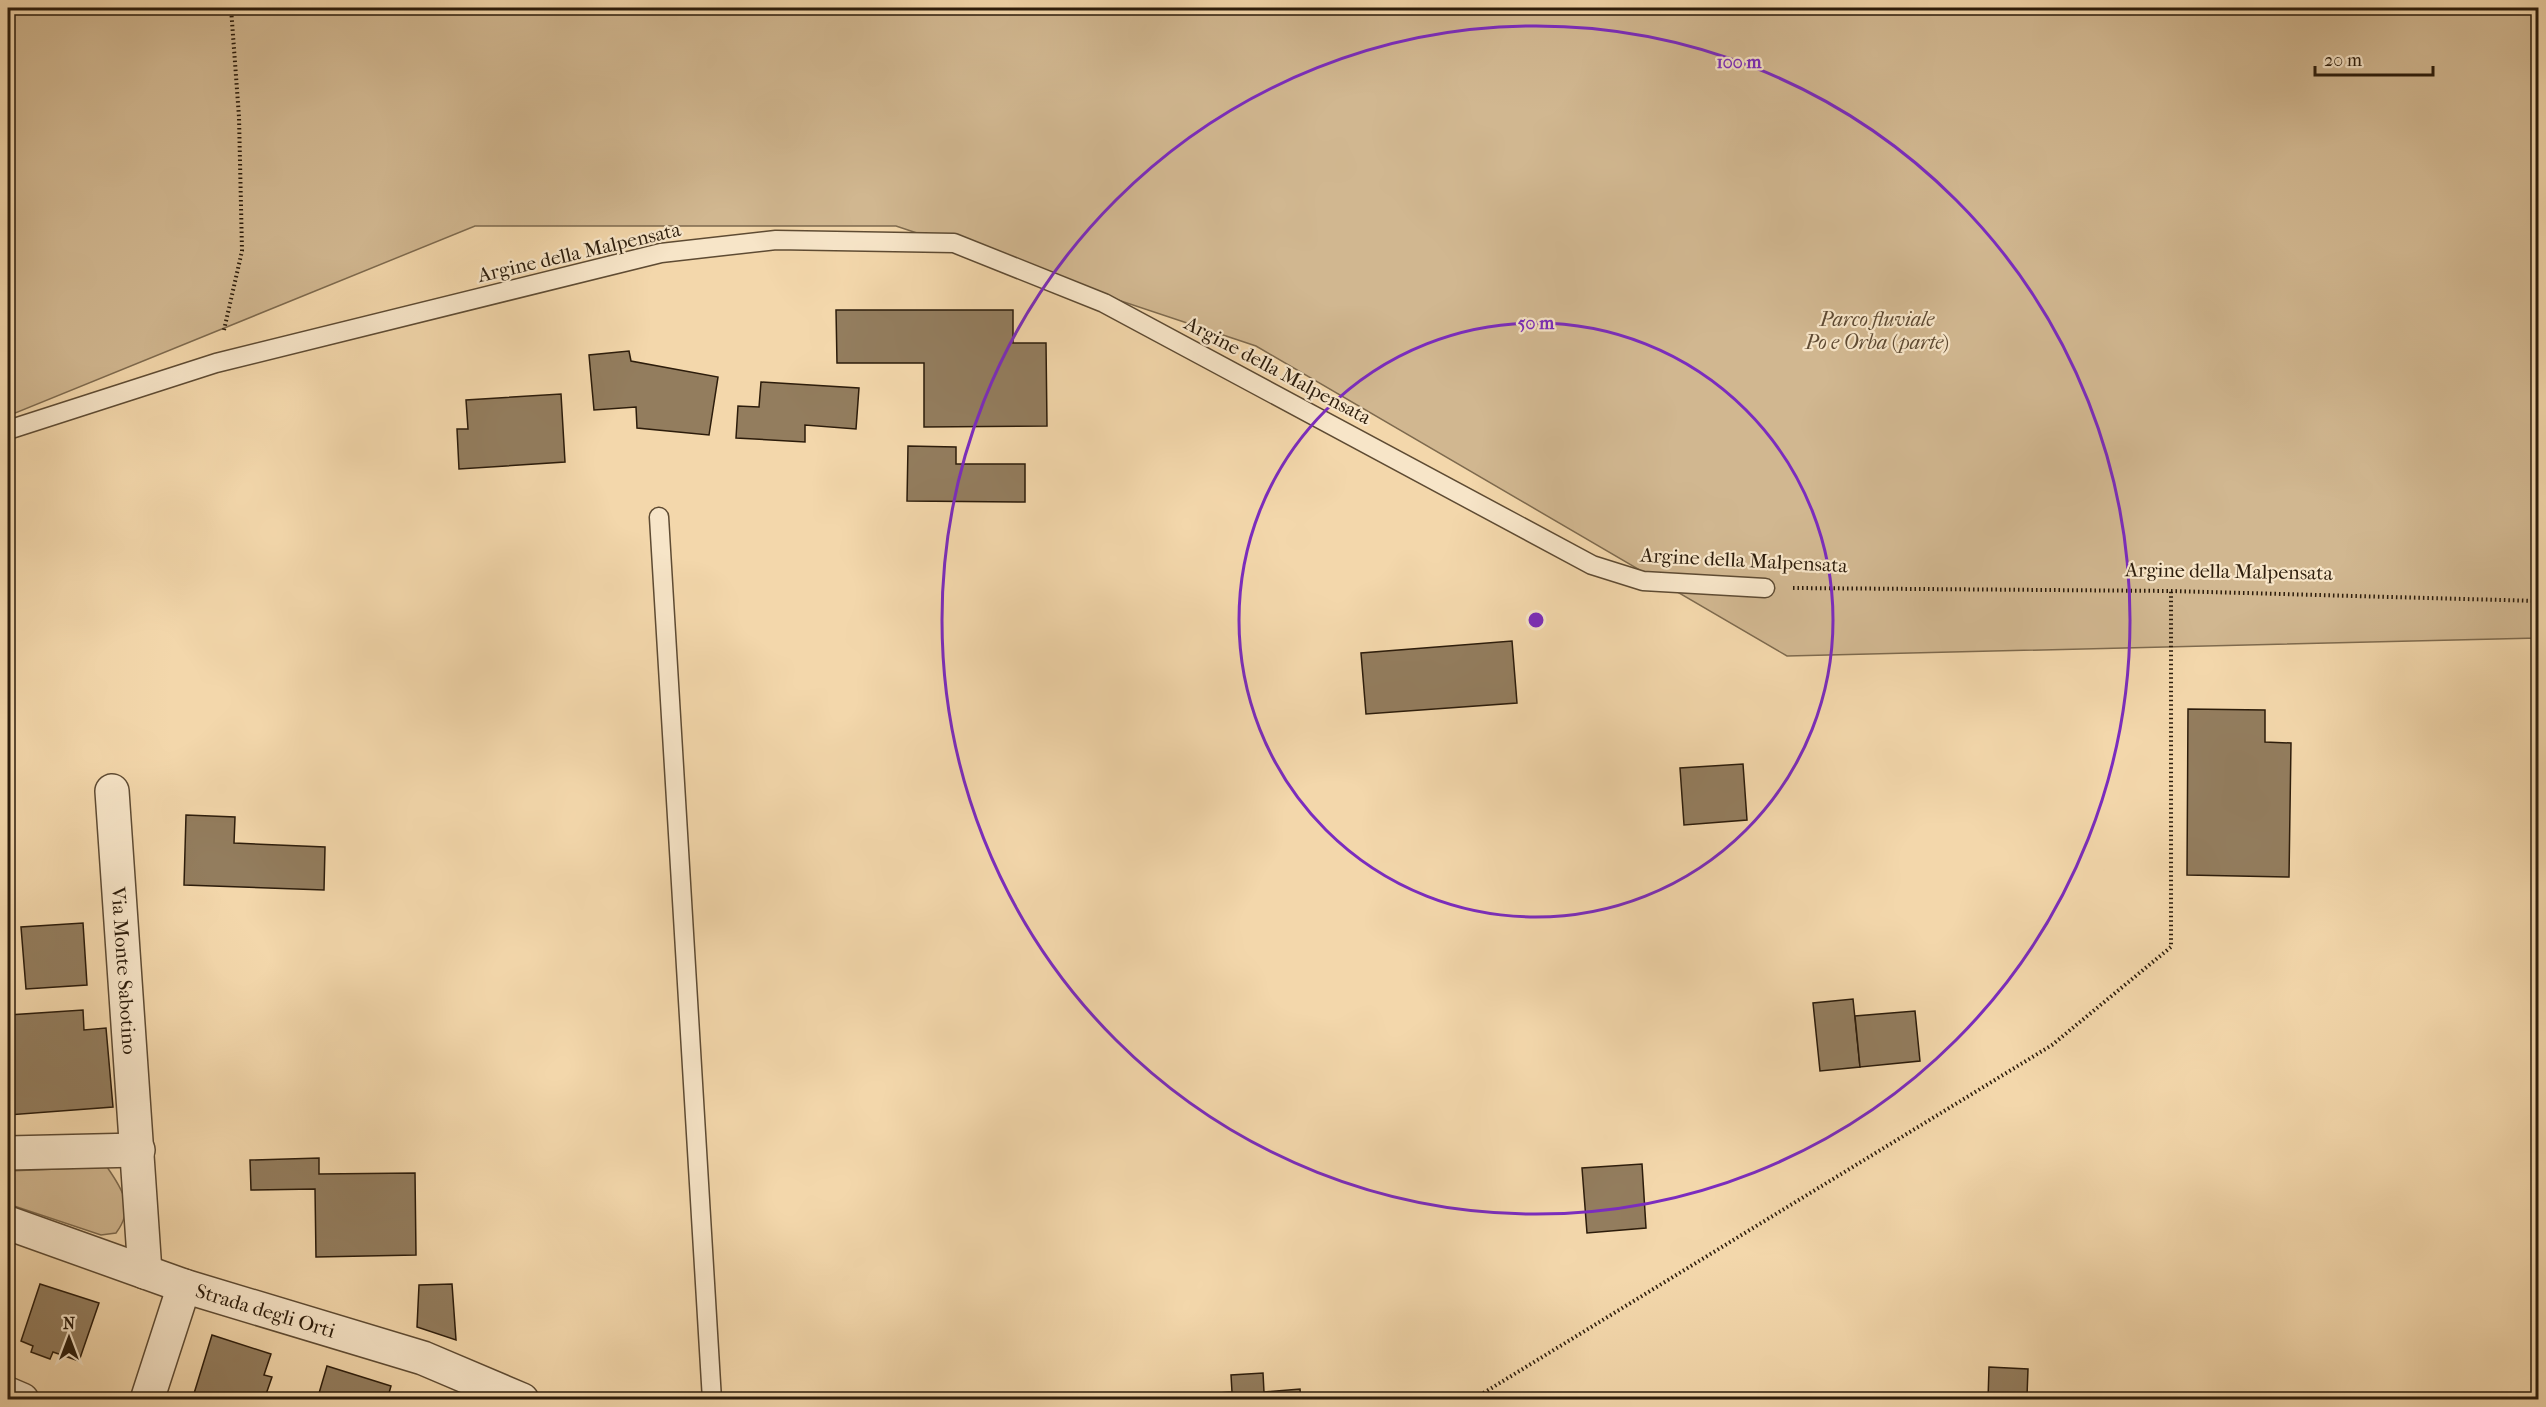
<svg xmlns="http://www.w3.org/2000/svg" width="2546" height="1407" viewBox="0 0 2546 1407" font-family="'IM FELL French Canon',serif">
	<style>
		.green { fill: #d1b790; stroke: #7e6a4e; stroke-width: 1.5 }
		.building { fill: #937d5e; stroke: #2c1c0b; stroke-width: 1.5 }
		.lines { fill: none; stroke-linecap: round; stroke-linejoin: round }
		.service-casing { stroke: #5e4b33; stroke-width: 21 }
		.minor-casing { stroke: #5e4b33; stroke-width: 36 }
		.path { stroke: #2c1c0b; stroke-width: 4; stroke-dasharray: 1.5 3; stroke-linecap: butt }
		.service { stroke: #f7e5c8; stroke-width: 18 }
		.minor { stroke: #f7e5c8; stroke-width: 33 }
		.ring { fill: none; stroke: #7b2cbf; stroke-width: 3 }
		.labels { text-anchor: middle; stroke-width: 4.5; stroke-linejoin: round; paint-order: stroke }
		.street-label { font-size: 20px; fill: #2c1c0b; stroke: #f7e5c8 }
		.park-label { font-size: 20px; font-style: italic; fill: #5e4a33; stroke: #f7e5c8 }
		.centre { fill: #7b2cbf; stroke: #f7e5c8; stroke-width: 3 }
		.ring-label { font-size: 18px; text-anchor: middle; font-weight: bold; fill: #7b2cbf; stroke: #f7e5c8; stroke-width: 4.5; stroke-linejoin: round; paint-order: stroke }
	</style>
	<rect width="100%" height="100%" fill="#f3d7ab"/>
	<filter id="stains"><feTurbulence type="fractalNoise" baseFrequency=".00333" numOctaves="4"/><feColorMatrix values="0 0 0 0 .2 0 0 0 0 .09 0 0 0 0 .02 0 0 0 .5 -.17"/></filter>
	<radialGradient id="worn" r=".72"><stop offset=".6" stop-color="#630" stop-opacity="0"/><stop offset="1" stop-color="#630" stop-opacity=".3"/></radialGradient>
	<g class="green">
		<polygon points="8,8 2538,8 2538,638 1787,656 1256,346 896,226 475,226 8,416"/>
		<path d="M107,1167C123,1190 135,1208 116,1233L101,1235L8,1204V1171Z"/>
	</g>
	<g class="building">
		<polygon points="836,310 1013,310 1013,343 1046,343 1047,426 924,427 924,363 837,363"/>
		<polygon points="629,351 631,361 718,377 709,435 637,428 636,407 594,410 589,355"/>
		<polygon points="761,382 859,388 856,429 805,425 805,442 736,438 738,406 759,407"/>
		<polygon points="561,394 565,462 459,469 457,429 468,429 466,400"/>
		<polygon points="908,446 956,447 956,464 1025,464 1025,502 907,501"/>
		<polygon points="1512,641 1517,703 1366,714 1361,653"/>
		<polygon points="2188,709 2265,710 2265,742 2291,743 2289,877 2187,875"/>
		<polygon points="1743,764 1747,820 1684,825 1680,768"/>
		<polygon points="186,815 235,817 234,843 325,847 324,890 184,885"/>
		<polygon points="83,923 87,985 26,989 21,927"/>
		<polygon points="1853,999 1860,1067 1820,1071 1813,1003"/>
		<polygon points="83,1010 84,1030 106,1028 113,1107 8,1115 8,1015"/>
		<polygon points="1915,1011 1920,1061 1860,1067 1855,1016"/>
		<polygon points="319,1158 319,1174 415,1173 416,1255 316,1257 315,1189 251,1190 250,1160"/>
		<polygon points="1642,1164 1646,1228 1587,1233 1582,1168"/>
		<polygon points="40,1284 99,1303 79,1361 53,1352 50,1359 31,1352 33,1346 21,1341"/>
		<polygon points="452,1284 456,1340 417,1327 419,1285"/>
		<polygon points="212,1335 271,1354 264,1375 272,1377 264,1400 192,1400"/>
		<polygon points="327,1366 391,1386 387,1400 317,1400"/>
		<polygon points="1989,1367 2028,1369 2027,1396 2063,1400 1988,1400"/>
		<polygon points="1263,1373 1264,1392 1300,1389 1301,1400 1191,1400 1190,1395 1232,1392 1231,1375"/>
	</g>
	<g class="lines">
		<g class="service-casing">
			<g id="service">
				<polyline points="8,430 216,363 661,253 776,240 954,243 1104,303 1592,565 1643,581 1765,588"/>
				<polyline points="659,517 712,1400"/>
			</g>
		</g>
		<g class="minor-casing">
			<g id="minor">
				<path id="s1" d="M112,791L145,1272"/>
				<polyline points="8,1153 138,1150"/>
				<path id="s2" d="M8,1223L184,1286L423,1358L522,1400"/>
				<polyline points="8,1394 22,1400"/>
				<polyline points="147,1400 184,1286"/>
			</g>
		</g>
		<g class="path">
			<polyline points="224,330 242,251 239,117 231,8"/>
			<polyline points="1793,588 2171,591 2538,601"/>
			<polyline points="1472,1400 2052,1045 2171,947 2171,591"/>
		</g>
		<use href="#service" class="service"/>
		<use href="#minor" class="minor"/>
	</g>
	<g class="ring">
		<circle cx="1536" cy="620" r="297"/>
		<circle cx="1536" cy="620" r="594"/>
	</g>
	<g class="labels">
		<g class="street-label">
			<text transform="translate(579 252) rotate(-13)" y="7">Argine della Malpensata</text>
			<text transform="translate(1278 370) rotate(28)" y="7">Argine della Malpensata</text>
			<text transform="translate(1744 560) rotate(3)" y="7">Argine della Malpensata</text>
			<text transform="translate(2229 571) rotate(1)" y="7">Argine della Malpensata</text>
			<text dy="7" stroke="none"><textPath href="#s1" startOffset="180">Via Monte Sabotino</textPath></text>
			<text dy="7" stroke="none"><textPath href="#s2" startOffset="272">Strada degli Orti</textPath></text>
		</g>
		<g class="park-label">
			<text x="1877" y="326">Parco fluviale<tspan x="1877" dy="23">Po e Orba (parte)</tspan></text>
		</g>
	</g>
	<circle cx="1536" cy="620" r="9" class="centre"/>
	<g class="ring-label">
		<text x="1739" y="68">100 m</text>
		<text x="1536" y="329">50 m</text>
	</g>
	<rect width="2546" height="1407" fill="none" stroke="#f3d7ab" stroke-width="30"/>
	<rect x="9" y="9" width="2528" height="1389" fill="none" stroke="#2c1c0b" stroke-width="3"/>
	<rect x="15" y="15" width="2516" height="1377" fill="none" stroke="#2c1c0b" stroke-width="1.5"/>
	<g transform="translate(69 1338)" stroke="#f7e5c8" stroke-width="4.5" paint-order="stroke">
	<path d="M0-4.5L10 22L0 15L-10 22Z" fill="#2c1c0b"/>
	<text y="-9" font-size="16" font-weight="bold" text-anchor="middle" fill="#2c1c0b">N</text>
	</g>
	<path d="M2315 66v9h118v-9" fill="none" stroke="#2c1c0b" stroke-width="3"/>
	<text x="2324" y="66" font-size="18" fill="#2c1c0b" stroke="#f7e5c8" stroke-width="4.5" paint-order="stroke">20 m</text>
	<rect width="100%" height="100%" filter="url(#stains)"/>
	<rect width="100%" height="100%" fill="url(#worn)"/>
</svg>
